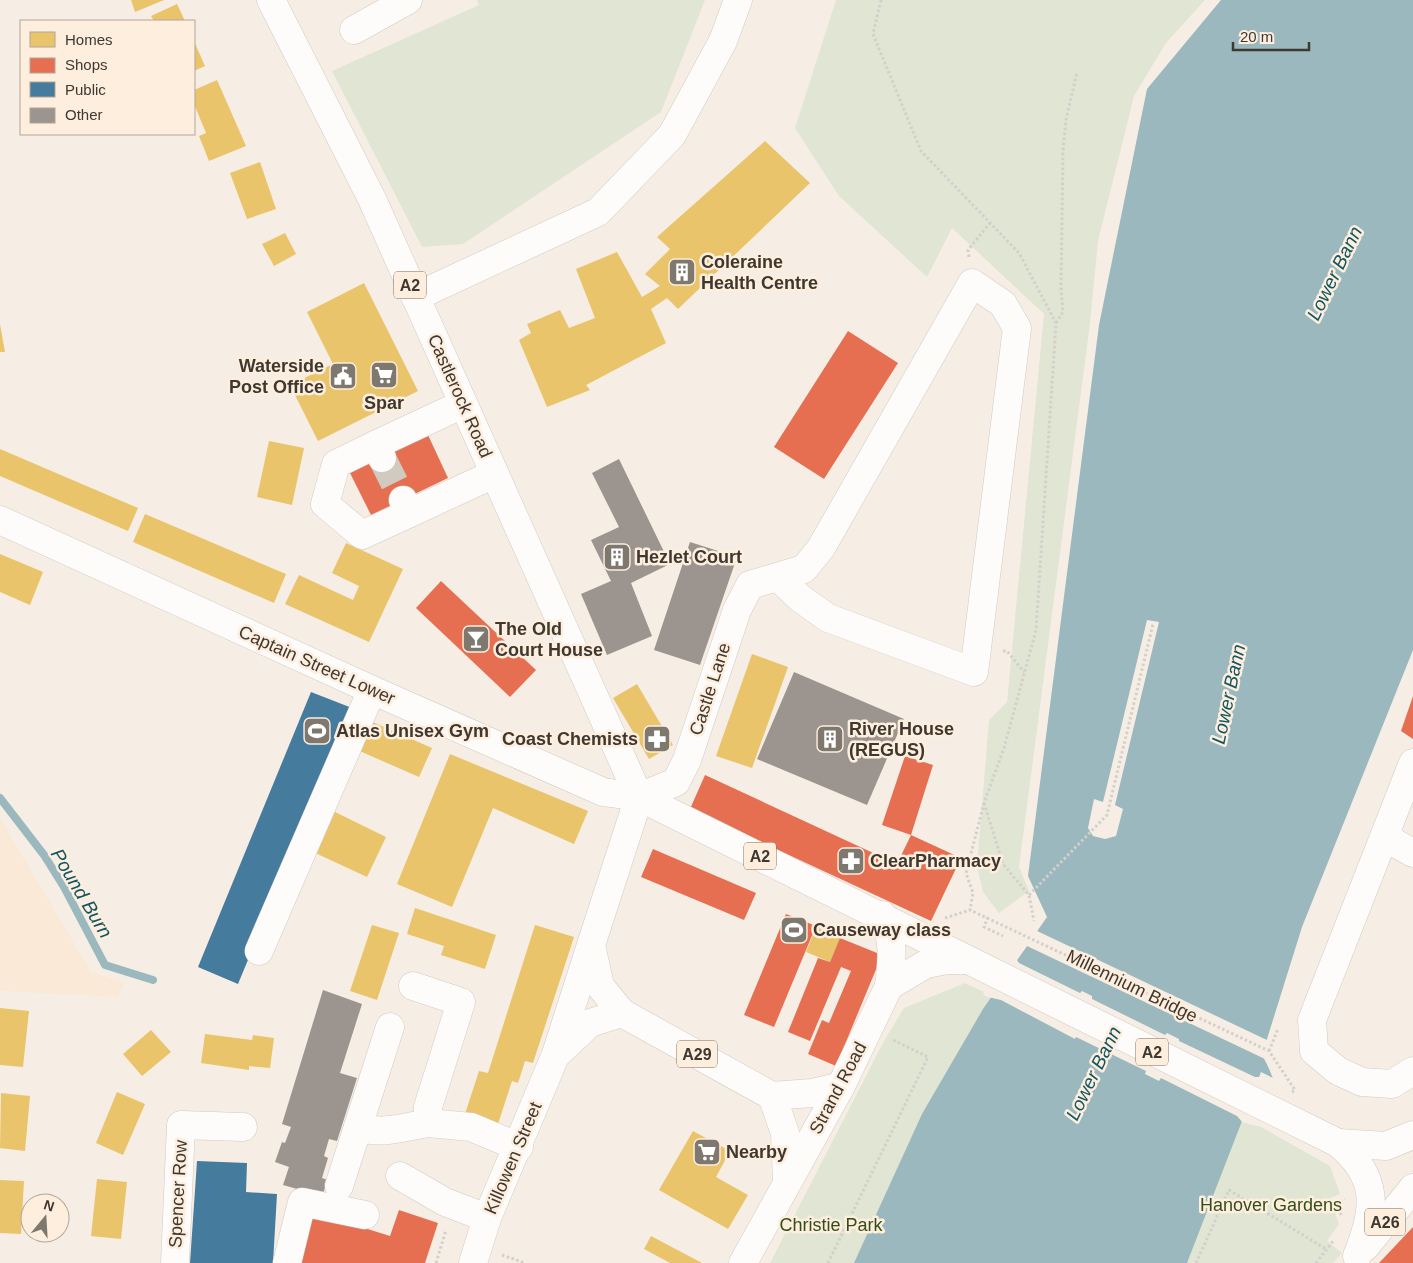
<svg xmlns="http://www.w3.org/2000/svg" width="1413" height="1263" viewBox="0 0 1413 1263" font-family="Arial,sans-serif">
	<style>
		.built { fill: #fae9d7 }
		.green { fill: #e1e5d3 }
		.water { fill: #9ab8bd }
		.pier { fill: #f6eee5 }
		.homes { fill: #e9c46a }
		.shops { fill: #e76f51 }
		.public { fill: #457b9d }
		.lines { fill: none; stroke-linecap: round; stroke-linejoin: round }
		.stream { stroke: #9ab8bd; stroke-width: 8 }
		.building { fill: #9c948e }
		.minor-tunnel { stroke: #d1cac1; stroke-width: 28; stroke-dasharray: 28 14; stroke-linecap: butt }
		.minor-casing { stroke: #d1cac2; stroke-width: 29 }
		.major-casing { stroke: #d1cac2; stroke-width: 29 }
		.path { stroke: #d3d0cc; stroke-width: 3; stroke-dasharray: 2.5 2.5; stroke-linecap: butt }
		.minor { stroke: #fefcfb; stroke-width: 28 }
		.major { stroke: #fefcfb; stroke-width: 28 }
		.labels { text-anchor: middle; stroke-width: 5; stroke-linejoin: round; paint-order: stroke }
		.shield { fill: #fdeede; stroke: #786f64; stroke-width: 1 }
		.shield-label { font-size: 16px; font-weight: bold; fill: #3f3830 }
		.poi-label { font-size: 18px; font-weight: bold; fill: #3f3830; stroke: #fdeede; text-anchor: start }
		.street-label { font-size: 18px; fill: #3f3830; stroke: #fdeede }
		.park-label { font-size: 18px; fill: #344e1b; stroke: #fdeede }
		.water-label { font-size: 19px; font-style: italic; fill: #125562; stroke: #fdeede }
	</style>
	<rect width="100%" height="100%" fill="#f6eee5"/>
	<polygon class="built" points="0,818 91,972 125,983 118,997 0,991"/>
	<g class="green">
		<polygon points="477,0 705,0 661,112 463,244 422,247 332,71 479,5"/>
		<polygon points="836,0 1205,0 1166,43 1134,96 1098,241 1090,323 1019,867 1029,891 999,913 983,892 977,866 989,720 1007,702 1044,314 952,228 927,277 839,196 795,128"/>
		<polygon points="965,983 984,992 983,995 995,1000 865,1263 770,1263 884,1041 904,1008"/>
		<polygon points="1237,1116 1241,1122 1261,1127 1330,1166 1340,1194 1330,1198 1339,1224 1327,1241 1342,1253 1333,1263 1169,1263"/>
	</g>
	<polygon class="water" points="1221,0 1413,0 1413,650 1302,927 1262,1055 1275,1079 1261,1072 1187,1263 854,1263 922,1114 983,1009 1047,917 1028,876 1099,325 1147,89"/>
	<g class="pier">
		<polygon points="1147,620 1159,622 1115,805 1123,809 1116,836 1105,839 1093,836 1088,828 1094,799 1103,802"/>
		<polygon points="1035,930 1269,1041 1265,1055 1278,1079 1274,1081 1265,1059 1027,946 1017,960 1019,963 1080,993 1082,991 1092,996 1092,999 1165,1035 1167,1033 1179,1039 1179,1041 1255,1077 1262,1077 1243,1123 1237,1116 1161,1078 1159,1081 1145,1074 1146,1071 1076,1037 1075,1039 1001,1000 988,997"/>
	</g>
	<g class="homes">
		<polygon points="131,0 164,0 135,12"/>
		<polygon points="177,4 185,21 154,21 151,16"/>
		<polygon points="194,41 205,66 194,71"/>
		<polygon points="217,80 246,146 209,161 199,136 206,133 194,104 194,90"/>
		<polygon points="765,141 810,183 678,309 667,298 651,309 666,343 586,385 590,390 547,407 519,340 531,333 527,324 560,310 569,328 595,318 576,269 617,252 642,297 660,286 645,274 670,249 657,237"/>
		<polygon points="260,162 276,209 247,219 230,173"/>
		<polygon points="285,233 296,254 274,266 262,244"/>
		<polygon points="364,283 418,391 318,441 290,385 333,364 307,312"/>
		<polygon points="0,324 5,352 0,352"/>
		<polygon points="269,441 304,448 292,505 257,497"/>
		<polygon points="0,449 138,508 128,531 0,476"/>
		<polygon points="145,514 286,574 274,603 133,542"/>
		<polygon points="346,543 403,569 369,642 285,604 299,575 353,600 359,586 332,573"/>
		<polygon points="0,554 43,572 30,605 0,592"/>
		<polygon points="752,654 788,667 752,768 716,756"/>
		<polygon points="637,684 673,745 649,759 613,698"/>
		<polygon points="368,720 432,748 419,777 355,749"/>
		<polygon points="450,754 588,811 574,844 493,808 452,907 397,884"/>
		<polygon points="329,809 386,837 367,877 311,851"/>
		<polygon points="415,908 496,935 485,969 441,955 444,946 407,934"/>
		<polygon points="372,925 399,933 377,1000 350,991"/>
		<polygon points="535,925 574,937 533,1063 525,1061 518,1083 512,1081 498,1124 465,1114 479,1071 488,1073"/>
		<polygon points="816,927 841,937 830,962 806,952"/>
		<polygon points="0,1008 29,1011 23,1067 0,1065"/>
		<polygon points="151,1030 171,1052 142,1076 123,1054"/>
		<polygon points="205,1034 252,1040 253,1035 274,1038 270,1068 249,1066 249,1070 201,1063"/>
		<polygon points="117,1092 145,1104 123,1155 96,1143"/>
		<polygon points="1,1093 30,1096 25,1151 0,1148"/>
		<polygon points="693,1131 730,1151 716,1177 748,1195 728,1229 659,1190"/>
		<polygon points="97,1179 127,1182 121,1239 91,1236"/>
		<polygon points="0,1180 24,1181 21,1234 0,1233"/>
		<polygon points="651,1236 702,1263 670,1263 644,1249"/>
	</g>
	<g class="shops">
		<polygon points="848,331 898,363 824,479 774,447"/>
		<polygon points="428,435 448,478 371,515 350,473"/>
		<polygon points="441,581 536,670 510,697 416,608"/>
		<polygon points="1413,696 1413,739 1401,731"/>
		<polygon points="905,756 933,765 911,835 882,825"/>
		<polygon points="705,775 897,864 911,835 961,858 931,921 690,809"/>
		<polygon points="653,849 756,893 744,920 641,877"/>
		<polygon points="786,914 816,926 774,1027 744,1015"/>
		<polygon points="840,938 882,955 836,1066 808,1054 822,1020 829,1023 851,971 841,967 810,1041 788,1032 818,958 830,962"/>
		<polygon points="399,1210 438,1223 425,1263 297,1263 313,1212 390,1236"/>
		<polygon points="1413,1227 1413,1263 1379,1263"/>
	</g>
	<g class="public">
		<polygon points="311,692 352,708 238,984 198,967"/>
		<polygon points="197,1161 247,1163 246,1192 277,1194 273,1263 190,1263"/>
	</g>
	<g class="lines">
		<polyline class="stream" points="0,798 44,855 64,887 105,965 153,980"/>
	</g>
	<g class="building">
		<polygon points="619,459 670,564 631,583 652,636 607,655 581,594 611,581 591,540 619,527 592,473"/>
		<polygon points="690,542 737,557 700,665 654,650"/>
		<polygon points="794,672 904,719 867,805 757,759"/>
		<polygon points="323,990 362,1004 340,1073 357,1078 337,1141 329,1139 324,1156 328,1158 322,1178 328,1180 322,1196 283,1185 289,1167 275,1162 282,1142 285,1143 291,1127 282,1124"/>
	</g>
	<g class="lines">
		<polyline class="minor-tunnel" points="382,458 403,500"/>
		<g class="minor-casing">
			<g id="minor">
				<polyline points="354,30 408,0"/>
				<polyline points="415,297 598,212 672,135 723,41 738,0"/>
				<polyline points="375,445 336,464 325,504 362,535 410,513"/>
				<polyline points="382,458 375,445 463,404"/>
				<polyline points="403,500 410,513 494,474"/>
				<polyline points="1413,763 1312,1020 1314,1051 1338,1071 1362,1082 1392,1084 1413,1071"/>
				<polyline points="639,797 676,782 687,760 737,610 750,585 804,569 821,548 972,283 1003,304 1017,328 974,672 828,618 800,598 778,577"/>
				<polyline points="1384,837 1413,853"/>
				<polyline points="259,951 372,690"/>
				<polyline points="413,986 461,1002 428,1107 428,1123 471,1127 519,1147"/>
				<polyline points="557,1054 590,1023 622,1013"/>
				<path d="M358,1127C381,1135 405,1127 428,1123"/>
				<polyline points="400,1176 445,1202 487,1218"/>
				<polyline points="339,1186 390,1027"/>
				<polyline points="175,1263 181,1125 243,1127"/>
				<polyline points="287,1263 302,1202 365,1215"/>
				<polyline points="473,1263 487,1218 556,1054 591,945"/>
			</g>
		</g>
		<g class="major-casing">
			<g id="major">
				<polyline points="271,0 372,199 639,797"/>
				<path d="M0,520L372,690L603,792L639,797C873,911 1104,1029 1338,1143C1380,1178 1376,1209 1357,1256"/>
				<polyline points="639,797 591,945 600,986 622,1013 772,1096 812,1093 841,1086"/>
				<path d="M882,915C895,939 892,960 889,986"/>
				<polyline points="772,1096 785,1133 787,1182"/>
				<polyline points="1338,1143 1386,1146 1413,1135"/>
				<polyline points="1365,1247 1413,1188"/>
				<polyline points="743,1263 841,1086 889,986 926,964 947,960 966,960"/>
			</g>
		</g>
		<g class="path">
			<polyline points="881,0 873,34 921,151 1019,253 1056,323 1036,630 1004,748 984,803 966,873 973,893 970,910"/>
			<polyline points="969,257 968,250 990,223"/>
			<polyline points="1056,323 1063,312 1061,288 1063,150 1066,120 1077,72"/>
			<polyline points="1003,651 1007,651 1024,672"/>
			<polyline points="984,803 1003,864 1029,895 1034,921"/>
			<polyline points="1029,895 1107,815 1153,624"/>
			<polyline points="988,917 984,927 1003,936"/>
			<polyline points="945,918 970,910 1269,1051 1295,1090 1292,1092"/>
			<polyline points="1269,1051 1278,1029"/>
			<polyline points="1341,1215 1338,1203 1345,1199"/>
			<polyline points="502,1255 525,1263"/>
			<polyline points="436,1263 446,1230"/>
			<polyline points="828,1263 928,1057 891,1039"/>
			<polyline points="1196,1263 1229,1190 1326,1249"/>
			<polyline points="1316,1263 1334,1240"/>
		</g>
		<use href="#minor" class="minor"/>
		<use href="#major" class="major"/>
	</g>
	<defs>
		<g id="building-square" transform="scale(1.4375)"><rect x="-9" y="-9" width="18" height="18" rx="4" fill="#7f786f" stroke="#fdeede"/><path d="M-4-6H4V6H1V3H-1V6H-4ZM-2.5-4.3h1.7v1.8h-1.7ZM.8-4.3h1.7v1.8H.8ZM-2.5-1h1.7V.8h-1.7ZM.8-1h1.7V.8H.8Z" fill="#fff"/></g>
		<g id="supermarket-square" transform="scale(1.4375)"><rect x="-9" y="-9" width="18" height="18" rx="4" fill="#7f786f" stroke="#fdeede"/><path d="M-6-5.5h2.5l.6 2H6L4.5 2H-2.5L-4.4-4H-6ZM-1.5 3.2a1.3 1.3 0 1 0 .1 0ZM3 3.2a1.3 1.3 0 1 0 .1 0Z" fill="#fff"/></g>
		<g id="civic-square" transform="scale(1.4375)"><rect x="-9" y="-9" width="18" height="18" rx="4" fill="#7f786f" stroke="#fdeede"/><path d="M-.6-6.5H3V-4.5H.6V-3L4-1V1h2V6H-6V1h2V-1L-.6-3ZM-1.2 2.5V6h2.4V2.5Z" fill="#fff"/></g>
		<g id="bar-square" transform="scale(1.4375)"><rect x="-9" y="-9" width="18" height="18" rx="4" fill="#7f786f" stroke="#fdeede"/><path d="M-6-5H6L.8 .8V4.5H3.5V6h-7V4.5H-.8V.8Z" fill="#fff"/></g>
		<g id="stadium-square" transform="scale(1.4375)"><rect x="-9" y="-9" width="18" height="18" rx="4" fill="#7f786f" stroke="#fdeede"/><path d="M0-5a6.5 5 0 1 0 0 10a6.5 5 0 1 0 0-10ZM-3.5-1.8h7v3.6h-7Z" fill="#fff"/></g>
		<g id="pharmacy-square" transform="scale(1.4375)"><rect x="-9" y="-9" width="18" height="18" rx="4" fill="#7f786f" stroke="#fdeede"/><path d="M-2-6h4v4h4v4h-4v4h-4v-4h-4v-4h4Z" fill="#fff"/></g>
	</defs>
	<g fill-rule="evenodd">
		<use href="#building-square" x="682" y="272"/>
		<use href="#supermarket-square" x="384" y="375"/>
		<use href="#civic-square" x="343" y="376"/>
		<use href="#building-square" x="617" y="557"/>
		<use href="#bar-square" x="476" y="639"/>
		<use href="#stadium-square" x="317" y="731"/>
		<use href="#pharmacy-square" x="657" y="739"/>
		<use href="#building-square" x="830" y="739"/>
		<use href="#pharmacy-square" x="851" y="861"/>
		<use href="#stadium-square" x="794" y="930"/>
		<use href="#supermarket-square" x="707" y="1152"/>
	</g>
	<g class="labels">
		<g class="shield">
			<rect x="394" y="271.5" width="32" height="27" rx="4"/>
			<rect x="744" y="842.5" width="32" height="27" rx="4"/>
			<rect x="1136" y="1038.5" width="32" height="27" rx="4"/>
			<rect x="677" y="1040.5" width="40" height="27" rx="4"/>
			<rect x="1365" y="1208.5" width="40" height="27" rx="4"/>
		</g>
		<g class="shield-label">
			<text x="410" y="291">A2</text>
			<text x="760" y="862">A2</text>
			<text x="1152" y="1058">A2</text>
			<text x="697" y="1060">A29</text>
			<text x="1385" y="1228">A26</text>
		</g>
		<g class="poi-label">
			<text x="701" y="268">Coleraine<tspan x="701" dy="21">Health Centre</tspan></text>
			<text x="324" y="372" text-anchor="end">Waterside<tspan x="324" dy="21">Post Office</tspan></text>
			<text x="384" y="409" text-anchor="middle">Spar</text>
			<text x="636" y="563">Hezlet Court</text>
			<text x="495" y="635">The Old<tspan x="495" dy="21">Court House</tspan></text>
			<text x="849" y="735">River House<tspan x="849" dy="21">(REGUS)</tspan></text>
			<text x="336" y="737">Atlas Unisex Gym</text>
			<text x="638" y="745" text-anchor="end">Coast Chemists</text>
			<text x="870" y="867">ClearPharmacy</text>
			<text x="813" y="936">Causeway class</text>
			<text x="726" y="1158">Nearby</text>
		</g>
		<g class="street-label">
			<text transform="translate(460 396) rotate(66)" y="6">Castlerock Road</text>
			<text transform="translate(317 665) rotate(24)" y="6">Captain Street Lower</text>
			<text transform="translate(710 689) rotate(-72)" y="6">Castle Lane</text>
			<text transform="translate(1132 986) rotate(26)" y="6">Millennium Bridge</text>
			<text transform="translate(838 1088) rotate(-62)" y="6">Strand Road</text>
			<text transform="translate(513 1158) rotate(-67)" y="6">Killowen Street</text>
			<text transform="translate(178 1194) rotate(-87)" y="6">Spencer Row</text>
		</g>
		<g class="park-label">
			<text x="1271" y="1211">Hanover Gardens</text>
			<text x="831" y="1231">Christie Park</text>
		</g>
		<g class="water-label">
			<text transform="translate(1334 273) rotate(-64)" y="7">Lower Bann</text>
			<text transform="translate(1228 694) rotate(-78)" y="7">Lower Bann</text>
			<text transform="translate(82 893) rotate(59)" y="7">Pound Burn</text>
			<text transform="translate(1093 1073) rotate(-64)" y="7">Lower Bann</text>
		</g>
	</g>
	<rect x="20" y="20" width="175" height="115" fill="#fdeede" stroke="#b1a598"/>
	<rect x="30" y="32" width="25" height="15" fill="#e9c46a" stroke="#b1a598"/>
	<text x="65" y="45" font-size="15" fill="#3f3830">Homes</text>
	<rect x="30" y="58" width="25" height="15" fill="#e76f51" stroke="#b1a598"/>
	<text x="65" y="70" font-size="15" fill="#3f3830">Shops</text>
	<rect x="30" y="82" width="25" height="15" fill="#457b9d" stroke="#b1a598"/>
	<text x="65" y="95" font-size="15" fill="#3f3830">Public</text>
	<rect x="30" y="108" width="25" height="15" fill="#9c948e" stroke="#b1a598"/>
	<text x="65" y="120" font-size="15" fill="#3f3830">Other</text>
	<g transform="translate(45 1218) rotate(18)"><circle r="24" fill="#fdeede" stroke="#b1a598"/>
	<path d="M0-4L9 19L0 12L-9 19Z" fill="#7f786f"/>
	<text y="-8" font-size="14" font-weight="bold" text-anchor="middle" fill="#3f3830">N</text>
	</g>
	<path d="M1233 42v8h76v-8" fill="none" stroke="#3f3830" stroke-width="2.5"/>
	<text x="1240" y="42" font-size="15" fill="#3f3830" stroke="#fdeede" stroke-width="4" paint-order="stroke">20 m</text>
</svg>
